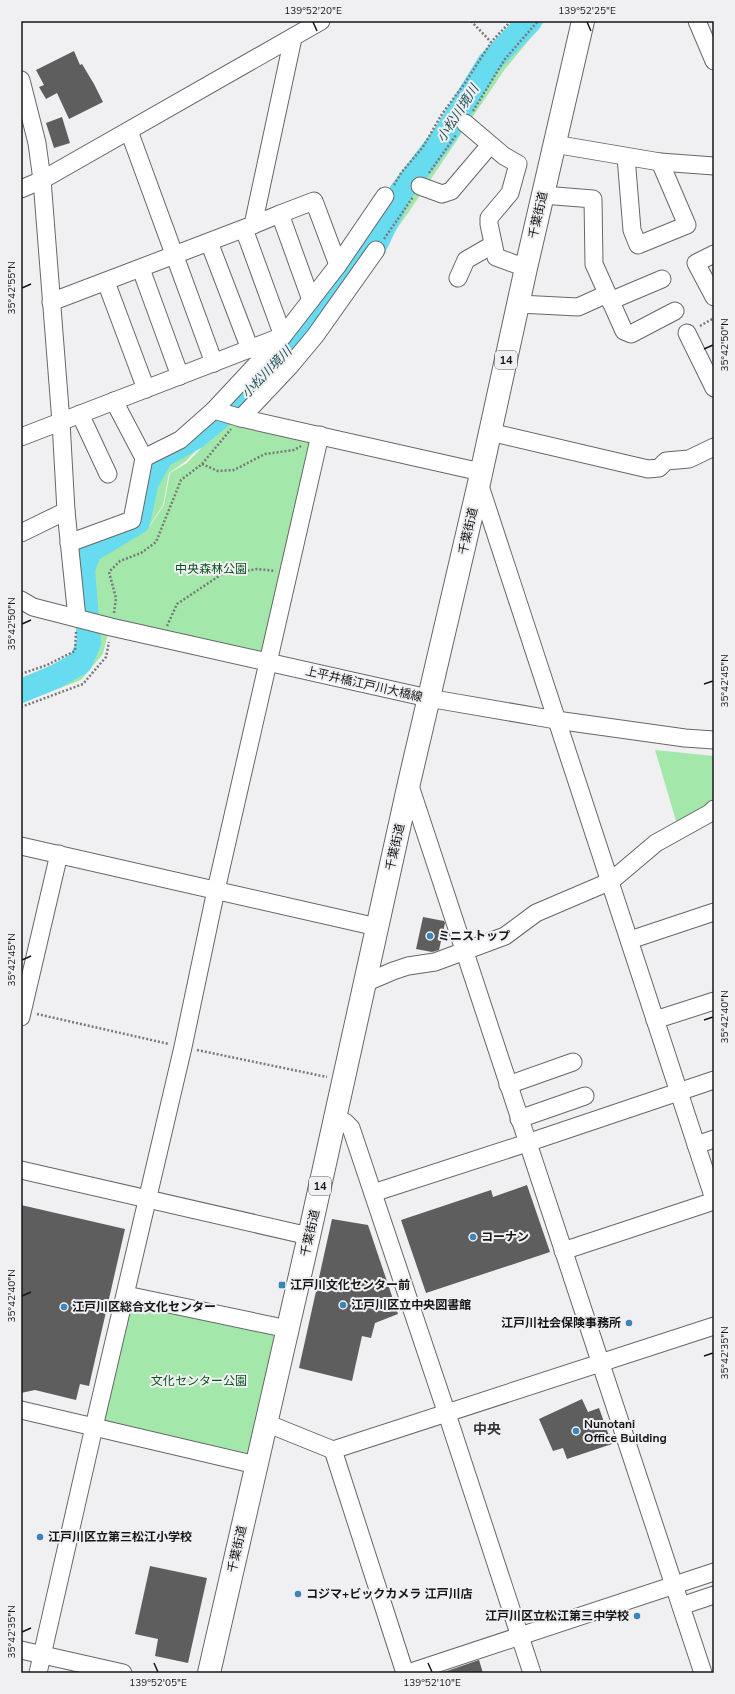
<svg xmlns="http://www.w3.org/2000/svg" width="735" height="1694" viewBox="0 0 735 1694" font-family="'Nunito Sans','Noto Sans JP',sans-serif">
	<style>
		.green { fill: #a4e7aa }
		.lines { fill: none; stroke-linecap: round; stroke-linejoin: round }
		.river { stroke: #67dbef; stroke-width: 24 }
		.building { fill: #5f5e5f }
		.minor-casing { stroke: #666768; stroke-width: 19 }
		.highway-casing { stroke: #666768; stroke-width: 24 }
		.path { stroke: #79797a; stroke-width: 2.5; stroke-dasharray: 2 2; stroke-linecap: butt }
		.minor { stroke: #fff; stroke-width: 17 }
		.highway { stroke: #fff; stroke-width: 22 }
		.ticks { fill: none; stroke: #161617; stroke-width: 1.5 }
		.poi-dot { fill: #3b85b9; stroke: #f0f0f2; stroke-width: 1.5 }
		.labels { text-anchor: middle; stroke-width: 4; stroke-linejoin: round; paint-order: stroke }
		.shield { fill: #f0f0f2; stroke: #575759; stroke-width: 1 }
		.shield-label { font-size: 11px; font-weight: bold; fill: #161617 }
		.street-label { font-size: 12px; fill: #161617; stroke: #f0f0f2 }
		.park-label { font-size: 12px; fill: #09541d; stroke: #f0f0f2 }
		.poi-label { font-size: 12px; font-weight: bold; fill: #161617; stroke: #f0f0f2; text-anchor: start }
		.water-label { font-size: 13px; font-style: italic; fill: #22545d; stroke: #f0f0f2 }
		.quarter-label { font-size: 14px; font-weight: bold; fill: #373739; stroke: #f0f0f2 }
		.neatline { fill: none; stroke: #161617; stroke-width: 1.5 }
		.ticks-label { font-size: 10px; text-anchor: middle; fill: #161617 }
	</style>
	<rect width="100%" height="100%" fill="#f0f0f2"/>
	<g class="green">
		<polygon points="514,21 545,21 505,69 406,216 321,334 241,414 219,408 366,237 403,176 437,131 482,55"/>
		<polygon points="215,412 229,417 186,461 169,473 163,505 150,525 99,558 100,560 100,558 150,526 164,505 170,473 187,463 231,417 315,437 266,658 110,625 103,654 81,680 21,703 21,678 78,654 82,626 72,545 133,521 146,459"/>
		<polygon points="655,750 714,756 714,803 677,824"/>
		<polygon points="128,1300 282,1332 252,1460 100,1424"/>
	</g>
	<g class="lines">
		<polyline class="river" points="21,691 55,677 80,663 89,643 83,569 90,551 138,522 147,482 162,456 196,437 225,413 311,324 374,248 401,192 446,133 489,63 530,21"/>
	</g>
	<g class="building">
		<polygon points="74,51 80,65 82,64 94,84 103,102 69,119 57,93 46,99 39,87 44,85 36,70"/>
		<polygon points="62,117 70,143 54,148 46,123"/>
		<polygon points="423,917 444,921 445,923 439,950 432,952 416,949"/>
		<polygon points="527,1185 550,1252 426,1293 401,1220 491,1190 493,1197"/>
		<polygon points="21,1205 125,1229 89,1386 80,1384 76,1400 35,1390 21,1393"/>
		<polygon points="332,1219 368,1225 398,1314 375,1323 371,1338 362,1336 352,1381 299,1368"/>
		<polygon points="582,1399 588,1412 599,1408 612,1444 567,1459 563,1448 553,1451 539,1419"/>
		<polygon points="150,1566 207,1578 188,1663 155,1656 158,1639 135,1634"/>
		<polygon points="479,1660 483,1673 441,1673"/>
	</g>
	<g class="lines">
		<g class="minor-casing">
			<g id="minor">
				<polyline points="697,21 714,61"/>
				<polyline points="21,80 37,143 42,180 61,422 66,511 77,618"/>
				<polyline points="465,123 504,156 518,164 510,193 489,218 489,224 496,257 526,268"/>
				<polyline points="129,131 214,363"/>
				<polyline points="554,144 660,162 714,166"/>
				<polyline points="626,157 632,230 638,245 687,225 660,162"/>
				<polyline points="420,186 442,194 451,191 490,145"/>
				<polyline points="21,189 42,180 321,21"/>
				<polyline points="543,195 593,199 594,264 624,331 631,334 675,311"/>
				<polyline points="280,214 314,201 338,265"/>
				<polyline points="253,225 280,214 311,300"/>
				<polyline points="209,242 250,349"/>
				<polyline points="714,254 696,263 714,297"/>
				<polyline points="141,269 180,376"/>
				<polyline points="458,278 466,260 492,245"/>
				<polyline points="106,282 146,389"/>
				<polyline points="610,301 662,279"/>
				<polyline points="51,302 253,225 293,38"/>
				<polyline points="519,304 578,307 607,294"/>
				<polyline points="687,333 714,388"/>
				<polyline points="114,401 144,458"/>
				<polyline points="214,410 283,336 338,265 385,196"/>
				<polyline points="80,414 108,474"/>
				<polyline points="241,418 290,366 315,336 376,250"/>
				<polyline points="490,432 648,469 659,468 666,461 689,459 714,447"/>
				<polyline points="21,437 283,336 244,229"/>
				<polyline points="479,483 714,1199"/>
				<polyline points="21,533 66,511"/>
				<polyline points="69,543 132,520 144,458 180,440 214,410 241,418 481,472"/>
				<polyline points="21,600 33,607 111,627 428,698 556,720 685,738 714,740"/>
				<polyline points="409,783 703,1673"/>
				<polyline points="21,846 377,927"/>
				<polyline points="630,940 714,912"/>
				<polyline points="365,983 393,971 408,966 435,962 505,936 536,913 611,881 656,843 710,813 714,809"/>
				<polyline points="21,1017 59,854"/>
				<polyline points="655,1020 714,1001"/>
				<polyline points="508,1085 573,1062"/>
				<polyline points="519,1119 585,1096"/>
				<polyline points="335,1120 345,1122 351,1128 447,1414 532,1673"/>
				<polyline points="696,1145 714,1139"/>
				<polyline points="21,1170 309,1236"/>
				<polyline points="373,1193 527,1143 714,1080"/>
				<polyline points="563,1251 714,1201"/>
				<polyline points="126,1295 288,1329"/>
				<polyline points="21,1410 94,1427 183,1047 216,890 320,435"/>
				<polyline points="266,1423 333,1450 714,1326"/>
				<polyline points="333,1450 405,1673"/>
				<polyline points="681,1606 714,1595"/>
				<polyline points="21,1650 123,1673"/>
				<polyline points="38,1673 94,1427 256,1465"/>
				<polyline points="408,1673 714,1572"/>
			</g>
		</g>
		<g class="highway-casing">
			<polyline id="highway" points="209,1673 309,1236 409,783 479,483 526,268 583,21"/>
		</g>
		<g class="path">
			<polyline points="471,21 491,42"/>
			<polyline points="473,111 505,59 538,21"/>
			<polyline points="429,173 456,135"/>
			<polyline points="394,185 401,173 423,147 442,114 465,83 492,41 511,21"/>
			<polyline points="384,239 413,197"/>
			<polyline points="700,326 714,318"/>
			<polyline points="202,464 218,471 234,470 265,454 294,450 301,446"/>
			<polyline points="114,613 116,598 109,572 120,561 141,553 156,542 181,480 202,464 231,429"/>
			<polyline points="167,626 177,604 222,574 258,569 275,571"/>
			<polyline points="21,674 47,665 75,651 76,632"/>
			<polyline points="21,707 83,684 106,657 109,642"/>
			<polyline points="37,1014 169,1044"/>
			<polyline points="197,1050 327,1077"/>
		</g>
		<use href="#minor" class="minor"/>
		<use href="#highway" class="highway"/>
	</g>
	<path class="ticks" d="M313,22L317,31M587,22L591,31M22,288L31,284M704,349L713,345M22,624L31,620M704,684L713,681M22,960L31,956M704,1020L713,1017M22,1296L31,1292M704,1356L713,1353M22,1632L31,1628M154,1663L158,1672M428,1663L432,1672"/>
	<g class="poi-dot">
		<circle cx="430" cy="936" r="4"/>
		<circle cx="473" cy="1237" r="4"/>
		<rect x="278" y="1281" width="8" height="8" rx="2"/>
		<circle cx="343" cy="1305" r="4"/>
		<circle cx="64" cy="1307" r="4"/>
		<circle cx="629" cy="1323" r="4"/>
		<circle cx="576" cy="1431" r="4"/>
		<circle cx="40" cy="1537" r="4"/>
		<circle cx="298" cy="1594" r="4"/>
		<circle cx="637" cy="1616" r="4"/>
	</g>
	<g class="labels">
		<g class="shield">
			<rect x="495" y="351" width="22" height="18" rx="3"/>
			<rect x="309" y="1177" width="22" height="18" rx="3"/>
		</g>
		<g class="shield-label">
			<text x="506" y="364">14</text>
			<text x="320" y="1190">14</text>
		</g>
		<g class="street-label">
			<text transform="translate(538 215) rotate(-77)" y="4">千葉街道</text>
			<text transform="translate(468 531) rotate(-77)" y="4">千葉街道</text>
			<text transform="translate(364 684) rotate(13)" y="4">上平井橋江戸川大橋線</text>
			<text transform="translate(395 847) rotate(-77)" y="4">千葉街道</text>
			<text transform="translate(310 1233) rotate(-77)" y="4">千葉街道</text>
			<text transform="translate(237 1549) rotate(-77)" y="4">千葉街道</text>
		</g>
		<g class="park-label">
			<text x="211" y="573">中央森林公園</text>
			<text x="199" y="1385">文化センター公園</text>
		</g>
		<g class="poi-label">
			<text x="438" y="940">ミニストップ</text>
			<text x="481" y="1241">コーナン</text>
			<text x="290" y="1289">江戸川文化センター前</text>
			<text x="351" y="1309">江戸川区立中央図書館</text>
			<text x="72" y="1311">江戸川区総合文化センター</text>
			<text x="621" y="1327" text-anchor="end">江戸川社会保険事務所</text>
			<text x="584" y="1428">Nunotani<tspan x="584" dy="14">Office Building</tspan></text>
			<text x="48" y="1541">江戸川区立第三松江小学校</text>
			<text x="306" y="1598">コジマ+ビックカメラ 江戸川店</text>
			<text x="629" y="1620" text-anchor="end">江戸川区立松江第三中学校</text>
		</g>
		<g class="water-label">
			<text transform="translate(457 113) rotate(-57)" y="5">小松川境川</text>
			<text transform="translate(266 372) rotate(-46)" y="5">小松川境川</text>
		</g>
		<g class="quarter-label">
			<text x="487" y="1434">中央</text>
		</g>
	</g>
	<rect width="735" height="1694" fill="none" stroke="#f0f0f2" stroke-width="44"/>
	<rect x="22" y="22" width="691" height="1650" class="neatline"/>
	<g class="ticks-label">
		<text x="313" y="14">139°52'20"E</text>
		<text x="587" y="14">139°52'25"E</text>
		<text transform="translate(11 288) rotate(-90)" y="4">35°42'55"N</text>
		<text transform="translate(724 345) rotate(-90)" y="4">35°42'50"N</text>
		<text transform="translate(11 624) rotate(-90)" y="4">35°42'50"N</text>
		<text transform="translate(724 681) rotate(-90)" y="4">35°42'45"N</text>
		<text transform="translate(11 960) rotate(-90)" y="4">35°42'45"N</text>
		<text transform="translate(724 1017) rotate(-90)" y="4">35°42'40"N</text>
		<text transform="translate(11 1296) rotate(-90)" y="4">35°42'40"N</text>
		<text transform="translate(724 1353) rotate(-90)" y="4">35°42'35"N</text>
		<text transform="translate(11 1632) rotate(-90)" y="4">35°42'35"N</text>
		<text x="158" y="1686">139°52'05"E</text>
		<text x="432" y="1686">139°52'10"E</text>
	</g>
</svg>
